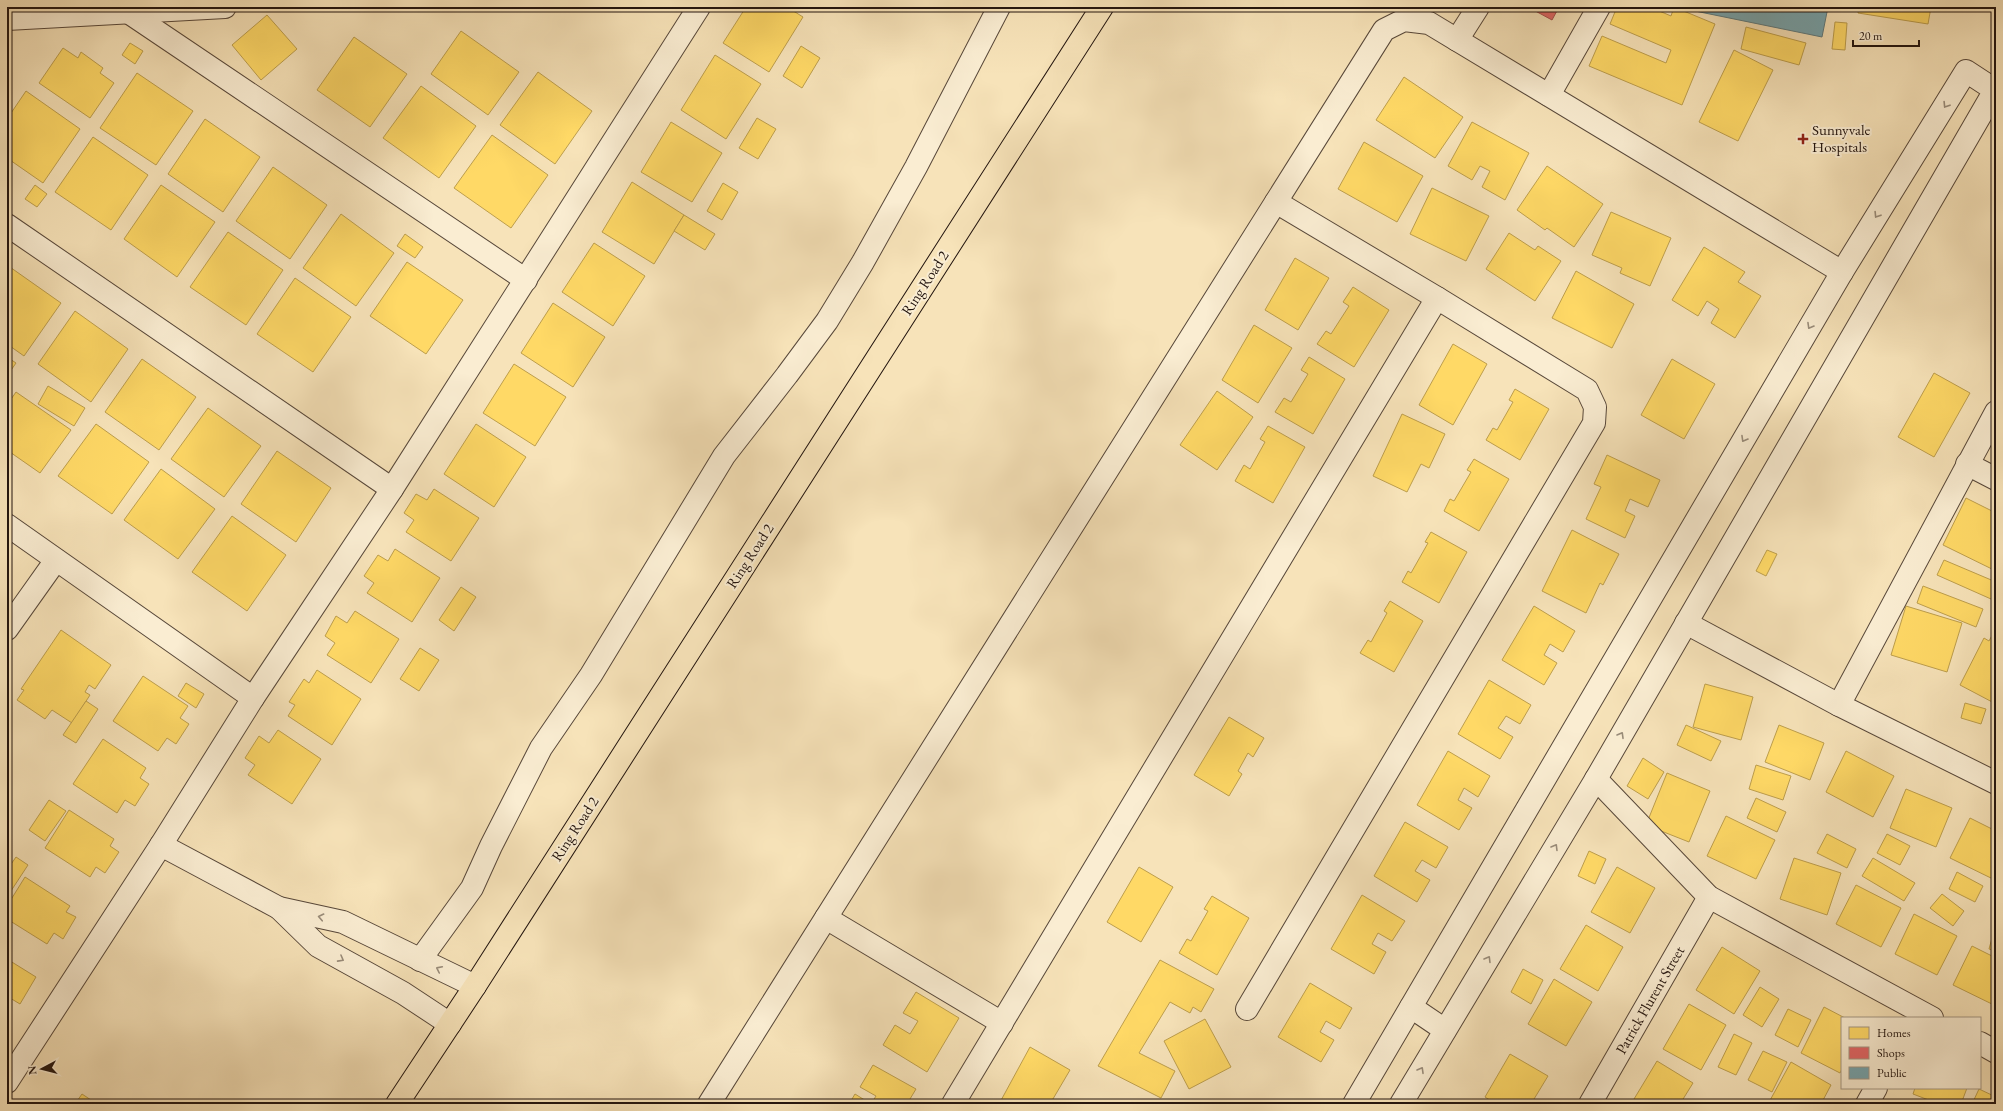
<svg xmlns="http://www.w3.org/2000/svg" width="2003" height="1111" viewBox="0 0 2003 1111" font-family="'EB Garamond',serif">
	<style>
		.homes { fill: #ffd966; stroke: #bd9e4c }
		.shops { fill: #e06666; stroke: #a74e4c }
		.public { fill: #76a5af; stroke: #5d7a7f }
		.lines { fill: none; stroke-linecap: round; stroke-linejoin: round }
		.minor-casing { stroke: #58483a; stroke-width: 24 }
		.major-casing { stroke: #23150f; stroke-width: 24 }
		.minor { stroke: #faedd2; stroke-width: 22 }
		.major { stroke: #f7e3b9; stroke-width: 22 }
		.oneway { stroke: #998c7a }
		.poi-dot { fill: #8f2418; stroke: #faedd2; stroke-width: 1.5 }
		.labels { text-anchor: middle; stroke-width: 4; stroke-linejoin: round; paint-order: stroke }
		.poi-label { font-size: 15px; fill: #23150f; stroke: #faedd2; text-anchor: start }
		.street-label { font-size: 15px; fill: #23150f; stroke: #faedd2 }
	</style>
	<rect width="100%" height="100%" fill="#f7e3b9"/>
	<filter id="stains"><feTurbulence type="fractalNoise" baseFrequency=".005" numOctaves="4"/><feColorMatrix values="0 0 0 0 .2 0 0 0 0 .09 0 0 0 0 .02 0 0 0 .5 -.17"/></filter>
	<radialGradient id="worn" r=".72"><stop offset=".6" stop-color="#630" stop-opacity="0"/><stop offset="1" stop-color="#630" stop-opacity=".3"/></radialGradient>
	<g class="homes">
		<polygon points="746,7 787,7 803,17 769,72 723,43"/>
		<polygon points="1617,7 1650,7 1671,16 1674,7 1715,24 1682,105 1589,66 1602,36 1666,63 1671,50 1610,24"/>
		<polygon points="1859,7 1931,7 1928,24 1858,13"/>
		<polygon points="267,15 297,49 261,80 232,45"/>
		<polygon points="1835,22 1847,23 1845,50 1832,49"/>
		<polygon points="1746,27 1806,43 1799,65 1741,49"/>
		<polygon points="461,31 519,72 488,115 431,74"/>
		<polygon points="354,37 407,74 370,127 317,90"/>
		<polygon points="130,43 143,51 135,64 122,55"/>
		<polygon points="801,46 820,58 802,88 783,76"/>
		<polygon points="63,48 78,58 81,52 103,68 100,73 114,83 90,118 39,83"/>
		<polygon points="1734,50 1773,70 1738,141 1699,122"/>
		<polygon points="715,55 761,84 726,139 681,110"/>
		<polygon points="538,72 592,111 555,164 500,125"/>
		<polygon points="137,73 193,111 156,165 100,128"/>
		<polygon points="1404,77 1463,117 1435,158 1376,120"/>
		<polygon points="421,86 476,126 439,178 383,138"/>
		<polygon points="26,91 80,129 43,183 7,158 7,119"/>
		<polygon points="757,118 776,129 758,159 739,148"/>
		<polygon points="205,119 260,157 223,212 168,174"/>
		<polygon points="671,122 722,153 692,202 641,172"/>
		<polygon points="1472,122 1529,153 1505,200 1482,187 1490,171 1480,166 1472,180 1448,166"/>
		<polygon points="492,135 548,175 511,228 454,188"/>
		<polygon points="93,137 148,175 111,230 55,192"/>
		<polygon points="1364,142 1423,176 1397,222 1338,189"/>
		<polygon points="1547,166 1603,204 1574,247 1547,228 1545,230 1517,210"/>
		<polygon points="273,167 327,205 290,259 236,221"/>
		<polygon points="632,182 684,215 654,264 602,232"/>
		<polygon points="723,183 738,192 722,220 707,211"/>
		<polygon points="35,185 47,194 37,207 25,199"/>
		<polygon points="161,185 215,222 177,277 124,239"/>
		<polygon points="1432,188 1489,216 1466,261 1410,234"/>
		<polygon points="1611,212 1671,238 1650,286 1620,273 1622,268 1592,255"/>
		<polygon points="341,214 394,253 356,306 303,268"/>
		<polygon points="684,215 715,234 705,250 674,231"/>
		<polygon points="228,232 283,270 246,325 190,287"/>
		<polygon points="1509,233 1535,250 1538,246 1561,261 1535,301 1486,269"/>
		<polygon points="405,234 423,247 415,258 397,246"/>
		<polygon points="594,243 645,276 613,326 562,292"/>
		<polygon points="1704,247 1745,272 1738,282 1761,296 1735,338 1711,323 1719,309 1707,301 1698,316 1672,300"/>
		<polygon points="1295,258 1329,278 1298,330 1265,310"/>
		<polygon points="407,262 463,300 426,354 370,316"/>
		<polygon points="7,265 61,303 24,356 7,344"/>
		<polygon points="1576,271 1634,304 1612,348 1552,318"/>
		<polygon points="295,278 351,317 313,372 257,334"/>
		<polygon points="1353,287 1389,310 1354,367 1317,344 1326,331 1331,334 1349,306 1343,302"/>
		<polygon points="553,303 605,337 573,387 521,353"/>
		<polygon points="75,311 128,349 91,402 38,364"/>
		<polygon points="1254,325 1292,348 1258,403 1222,380"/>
		<polygon points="1453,344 1487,364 1453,425 1419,405"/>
		<polygon points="7,357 16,363 7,376"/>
		<polygon points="1309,357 1345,379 1313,434 1275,412 1284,398 1291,402 1308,374 1301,370"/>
		<polygon points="142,359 196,397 159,450 105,412"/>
		<polygon points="1672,359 1715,384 1684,439 1641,415"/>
		<polygon points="514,364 566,397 535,446 483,413"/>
		<polygon points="1934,373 1970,393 1934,457 1898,437"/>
		<polygon points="48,386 85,408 74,426 38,404"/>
		<polygon points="1515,389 1549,409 1520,460 1486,440 1493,428 1497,430 1513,402 1509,400"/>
		<polygon points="1217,391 1253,417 1217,470 1180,445"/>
		<polygon points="16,392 71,430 40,473 7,450 7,405"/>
		<polygon points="208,408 261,446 224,497 171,459"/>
		<polygon points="1402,414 1445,434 1429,468 1421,464 1407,492 1373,476"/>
		<polygon points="96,424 149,462 112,514 58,476"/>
		<polygon points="476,424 526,457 494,507 444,474"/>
		<polygon points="1268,426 1305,447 1273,503 1235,481 1244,465 1250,469 1265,442 1260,439"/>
		<polygon points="277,451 331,488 296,542 241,504"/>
		<polygon points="1607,455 1660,480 1648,507 1630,499 1625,511 1635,516 1625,538 1586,519 1601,487 1594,484"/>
		<polygon points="1474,459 1509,479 1479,531 1444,511 1450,499 1454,501 1471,472 1467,470"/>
		<polygon points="161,469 215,509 178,559 124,520"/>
		<polygon points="434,489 479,518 451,561 406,532 414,520 404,513 416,494 427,500"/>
		<polygon points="1966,498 1996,513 1996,571 1943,545"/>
		<polygon points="232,516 286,555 247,611 192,572"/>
		<polygon points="1572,530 1619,554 1603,585 1600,583 1586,613 1542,591"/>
		<polygon points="1431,532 1467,552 1439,603 1402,582 1408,571 1411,573 1428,543 1425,542"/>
		<polygon points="395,549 440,578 412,622 367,593 374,583 364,576 378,555 388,561"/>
		<polygon points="1767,550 1777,554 1766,576 1756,571"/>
		<polygon points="1944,560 1996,582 1996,588 1991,599 1937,575"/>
		<polygon points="1923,586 1983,609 1976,627 1917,603"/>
		<polygon points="461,587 476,597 454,631 439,620"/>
		<polygon points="1390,601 1423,621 1394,672 1360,653 1368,640 1371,642 1387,613 1384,611"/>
		<polygon points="1534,606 1575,631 1563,652 1550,644 1544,655 1557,663 1544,685 1502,660"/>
		<polygon points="1906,606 1962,623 1947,672 1891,655"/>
		<polygon points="355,611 399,639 371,683 327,655 335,643 325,636 336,616 347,623"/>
		<polygon points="1996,628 1996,704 1960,685 1984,638 1989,641"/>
		<polygon points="61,630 111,665 95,689 89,685 85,692 90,695 72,723 52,710 45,719 17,700 24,690 21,689"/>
		<polygon points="420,648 439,660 419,691 400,679"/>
		<polygon points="317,670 361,699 332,745 288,716 295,705 289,702 304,679 309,683"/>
		<polygon points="143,676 188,706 180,718 189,724 176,744 167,738 158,751 113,721"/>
		<polygon points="1489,680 1531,705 1520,724 1506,716 1498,728 1513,737 1500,759 1458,734"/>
		<polygon points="186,683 204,694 196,708 178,696"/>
		<polygon points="1705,684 1753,697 1741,740 1693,727"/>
		<polygon points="86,701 98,709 76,743 63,735"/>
		<polygon points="1965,703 1986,709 1981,724 1961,718"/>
		<polygon points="1229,717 1264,738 1253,757 1248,753 1238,771 1242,774 1229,796 1194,775"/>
		<polygon points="1686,725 1721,741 1711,761 1677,745"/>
		<polygon points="1779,725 1824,743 1810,780 1765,762"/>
		<polygon points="278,730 321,759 292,804 248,775 255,765 245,758 259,736 269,743"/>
		<polygon points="103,739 146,768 140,778 149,784 135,806 125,800 117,813 73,784"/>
		<polygon points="1448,751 1490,776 1478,797 1464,788 1458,800 1472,808 1459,830 1417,805"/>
		<polygon points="1846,751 1894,776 1873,817 1826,792"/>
		<polygon points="1643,758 1664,772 1648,799 1627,786"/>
		<polygon points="1756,765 1791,776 1783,800 1749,789"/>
		<polygon points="1667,773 1710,791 1689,842 1646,825"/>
		<polygon points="1906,789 1952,808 1936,847 1890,828"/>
		<polygon points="1756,798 1786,812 1777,832 1747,818"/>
		<polygon points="49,800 66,811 45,841 29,830"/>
		<polygon points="69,810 114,839 110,846 119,852 105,873 96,867 90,877 45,848"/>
		<polygon points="1726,816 1775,840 1756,879 1707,856"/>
		<polygon points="1970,818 1996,831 1995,880 1950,858"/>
		<polygon points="1405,822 1448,847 1436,868 1422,860 1415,871 1430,880 1417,902 1374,876"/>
		<polygon points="1827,834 1856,849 1847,868 1817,853"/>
		<polygon points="1887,834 1910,846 1900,865 1877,853"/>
		<polygon points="1589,851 1606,859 1595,884 1578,876"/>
		<polygon points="16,857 28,865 7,897 7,870"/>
		<polygon points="1794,858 1841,873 1827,915 1780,899"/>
		<polygon points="1873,858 1915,883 1904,901 1862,876"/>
		<polygon points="1139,867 1173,887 1141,942 1107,922"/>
		<polygon points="1617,867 1655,888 1630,933 1591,912"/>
		<polygon points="1957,872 1983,886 1975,902 1949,889"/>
		<polygon points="25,877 70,906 66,912 76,917 63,939 54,933 47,944 7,919 7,906"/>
		<polygon points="1856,885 1901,908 1881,947 1836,924"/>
		<polygon points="1942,894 1964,911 1953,926 1930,908"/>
		<polygon points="1362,895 1405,921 1392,941 1378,933 1372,944 1386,952 1374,974 1331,949"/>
		<polygon points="1212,896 1249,918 1217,975 1179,953 1187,939 1191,941 1208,911 1204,909"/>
		<polygon points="1914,914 1957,936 1937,975 1895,954"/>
		<polygon points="1586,925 1623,947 1598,991 1560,969"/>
		<polygon points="1995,927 1996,927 1996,951 1989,949"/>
		<polygon points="1972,946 1996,958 1996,1006 1953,985"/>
		<polygon points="1722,947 1760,971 1734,1014 1696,990"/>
		<polygon points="7,959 36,977 20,1004 10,998 7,1004"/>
		<polygon points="1160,960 1214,989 1201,1012 1193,1007 1190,1013 1170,1002 1139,1053 1175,1071 1161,1098 1098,1066"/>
		<polygon points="1523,969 1543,980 1531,1004 1511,992"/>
		<polygon points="1554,979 1592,1002 1566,1046 1528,1024"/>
		<polygon points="1310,983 1352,1008 1340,1029 1326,1021 1320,1032 1334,1040 1321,1062 1278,1037"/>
		<polygon points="1760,987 1779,999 1762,1027 1743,1015"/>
		<polygon points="916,992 959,1018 927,1072 883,1045 895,1025 910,1034 918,1021 903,1013"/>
		<polygon points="1689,1004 1726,1025 1701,1070 1663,1049"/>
		<polygon points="1824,1007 1845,1018 1842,1018 1842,1069 1840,1073 1801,1053"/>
		<polygon points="1788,1009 1811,1020 1798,1047 1775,1035"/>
		<polygon points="1205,1019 1231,1067 1189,1089 1164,1041"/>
		<polygon points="1734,1034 1752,1043 1736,1075 1718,1067"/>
		<polygon points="1030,1047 1070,1070 1050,1104 999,1104"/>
		<polygon points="1763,1051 1787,1062 1772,1092 1748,1080"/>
		<polygon points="1510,1054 1548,1076 1531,1104 1496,1104 1485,1097"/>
		<polygon points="1657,1061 1693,1083 1680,1104 1631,1104"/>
		<polygon points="1791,1062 1831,1085 1821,1104 1768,1104"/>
		<polygon points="873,1065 916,1089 907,1104 849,1104 855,1094 871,1104 876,1096 860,1087"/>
		<polygon points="1915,1088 1967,1088 1961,1104 1939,1104 1913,1094"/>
		<polygon points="1979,1089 1996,1097 1994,1104 1972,1104"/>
		<polygon points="82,1094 97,1104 75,1104"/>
	</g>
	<polygon class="shops" points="1528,7 1559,7 1552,20"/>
	<polygon class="public" points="1696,7 1828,7 1822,37 1695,11"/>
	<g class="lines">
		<g class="minor-casing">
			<g id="minor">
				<polyline points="128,12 526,280"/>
				<polyline points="7,19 225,7"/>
				<polyline points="1457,40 1478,7"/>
				<polyline points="1549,95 1599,7"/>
				<polyline points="7,225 392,489"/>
				<polyline points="1967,464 1996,479"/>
				<polyline points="7,525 253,698 392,489 699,7"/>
				<polyline points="1686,623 1839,705 1996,783"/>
				<polyline points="7,629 56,560"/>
				<polyline points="1839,705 1996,412"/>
				<polyline points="1596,779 1709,897 1932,1018"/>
				<polyline points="161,845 279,908 343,922 475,986"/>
				<polyline points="279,908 318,946 403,993 450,1024"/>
				<polyline points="826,918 1002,1023"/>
				<polyline points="420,960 472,888 491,846 541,748 591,675 724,456 787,375 827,321 863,262 916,167 999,7"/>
				<polyline points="1411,1007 1445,1030"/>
				<polyline points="1247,1009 1594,423 1595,407 1587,390 1437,298 1276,202"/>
				<polyline points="1980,1043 1996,1052"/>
				<polyline points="7,1082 161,845 253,698"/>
				<polyline points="709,1104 1384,30 1404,20 1429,23 1842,272"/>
				<polyline points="953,1104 1437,298"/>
				<polyline points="1354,1104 1842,272 1966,71 1995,90 1596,779 1401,1104"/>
				<polyline points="1590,1104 1709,897"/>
				<polyline points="1867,1104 1876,1088"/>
			</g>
		</g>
		<g class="major-casing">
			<polyline id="major" points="397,1104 475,986 1102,7"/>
		</g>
		<use href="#minor" class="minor"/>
		<use href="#major" class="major"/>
	</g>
	<defs><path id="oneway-chevron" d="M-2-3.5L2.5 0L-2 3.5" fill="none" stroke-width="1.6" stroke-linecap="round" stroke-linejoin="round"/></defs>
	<g class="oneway">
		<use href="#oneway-chevron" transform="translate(1946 105) rotate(122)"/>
		<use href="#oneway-chevron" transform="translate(1877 215) rotate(122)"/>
		<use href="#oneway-chevron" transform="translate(1810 326) rotate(120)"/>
		<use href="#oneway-chevron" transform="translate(1744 439) rotate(120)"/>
		<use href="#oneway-chevron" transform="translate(1621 735) rotate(-60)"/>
		<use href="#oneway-chevron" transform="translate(1555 847) rotate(-59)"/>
		<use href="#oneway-chevron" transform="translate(321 917) rotate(-168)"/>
		<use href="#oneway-chevron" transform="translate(341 959) rotate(29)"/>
		<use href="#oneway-chevron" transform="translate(1488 959) rotate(-59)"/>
		<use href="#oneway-chevron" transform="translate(439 969) rotate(-154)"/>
		<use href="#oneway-chevron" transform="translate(1421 1070) rotate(-60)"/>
	</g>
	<path class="poi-dot" d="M1801 133h4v4h4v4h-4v4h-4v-4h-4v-4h4z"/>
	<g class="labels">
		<g class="poi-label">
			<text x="1812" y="135">Sunnyvale<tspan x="1812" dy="17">Hospitals</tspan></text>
		</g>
		<g class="street-label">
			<text transform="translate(925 283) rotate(-57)" y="5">Ring Road 2</text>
			<text transform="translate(750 556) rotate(-57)" y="5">Ring Road 2</text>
			<text transform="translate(575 829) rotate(-57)" y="5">Ring Road 2</text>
			<text transform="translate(1650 1000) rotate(-60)" y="5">Patrick Flurent Street</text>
		</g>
	</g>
	<rect width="2003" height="1111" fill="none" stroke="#f7e3b9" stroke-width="24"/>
	<rect x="8" y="8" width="1987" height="1095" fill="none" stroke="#23150f" stroke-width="2"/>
	<rect x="12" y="12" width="1979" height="1087" fill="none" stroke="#23150f"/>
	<rect x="1841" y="1017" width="140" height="72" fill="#faedd2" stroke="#a49784"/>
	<rect x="1849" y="1027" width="20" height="12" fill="#ffd966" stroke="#a49784"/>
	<text x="1877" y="1037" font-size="12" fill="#23150f">Homes</text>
	<rect x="1849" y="1047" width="20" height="12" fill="#e06666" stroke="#a49784"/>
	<text x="1877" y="1057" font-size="12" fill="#23150f">Shops</text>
	<rect x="1849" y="1067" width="20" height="12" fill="#76a5af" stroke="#a49784"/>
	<text x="1877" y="1077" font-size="12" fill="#23150f">Public</text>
	<g transform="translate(42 1069) rotate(263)" stroke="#faedd2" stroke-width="3" paint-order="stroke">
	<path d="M0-3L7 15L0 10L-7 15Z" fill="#23150f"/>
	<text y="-6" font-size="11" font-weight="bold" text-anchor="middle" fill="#23150f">N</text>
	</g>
	<path d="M1853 40v6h66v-6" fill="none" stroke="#23150f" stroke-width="2"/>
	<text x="1859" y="40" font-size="12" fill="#23150f" stroke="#faedd2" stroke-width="3" paint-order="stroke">20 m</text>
	<rect width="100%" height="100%" filter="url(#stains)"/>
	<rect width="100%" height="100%" fill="url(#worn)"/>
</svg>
